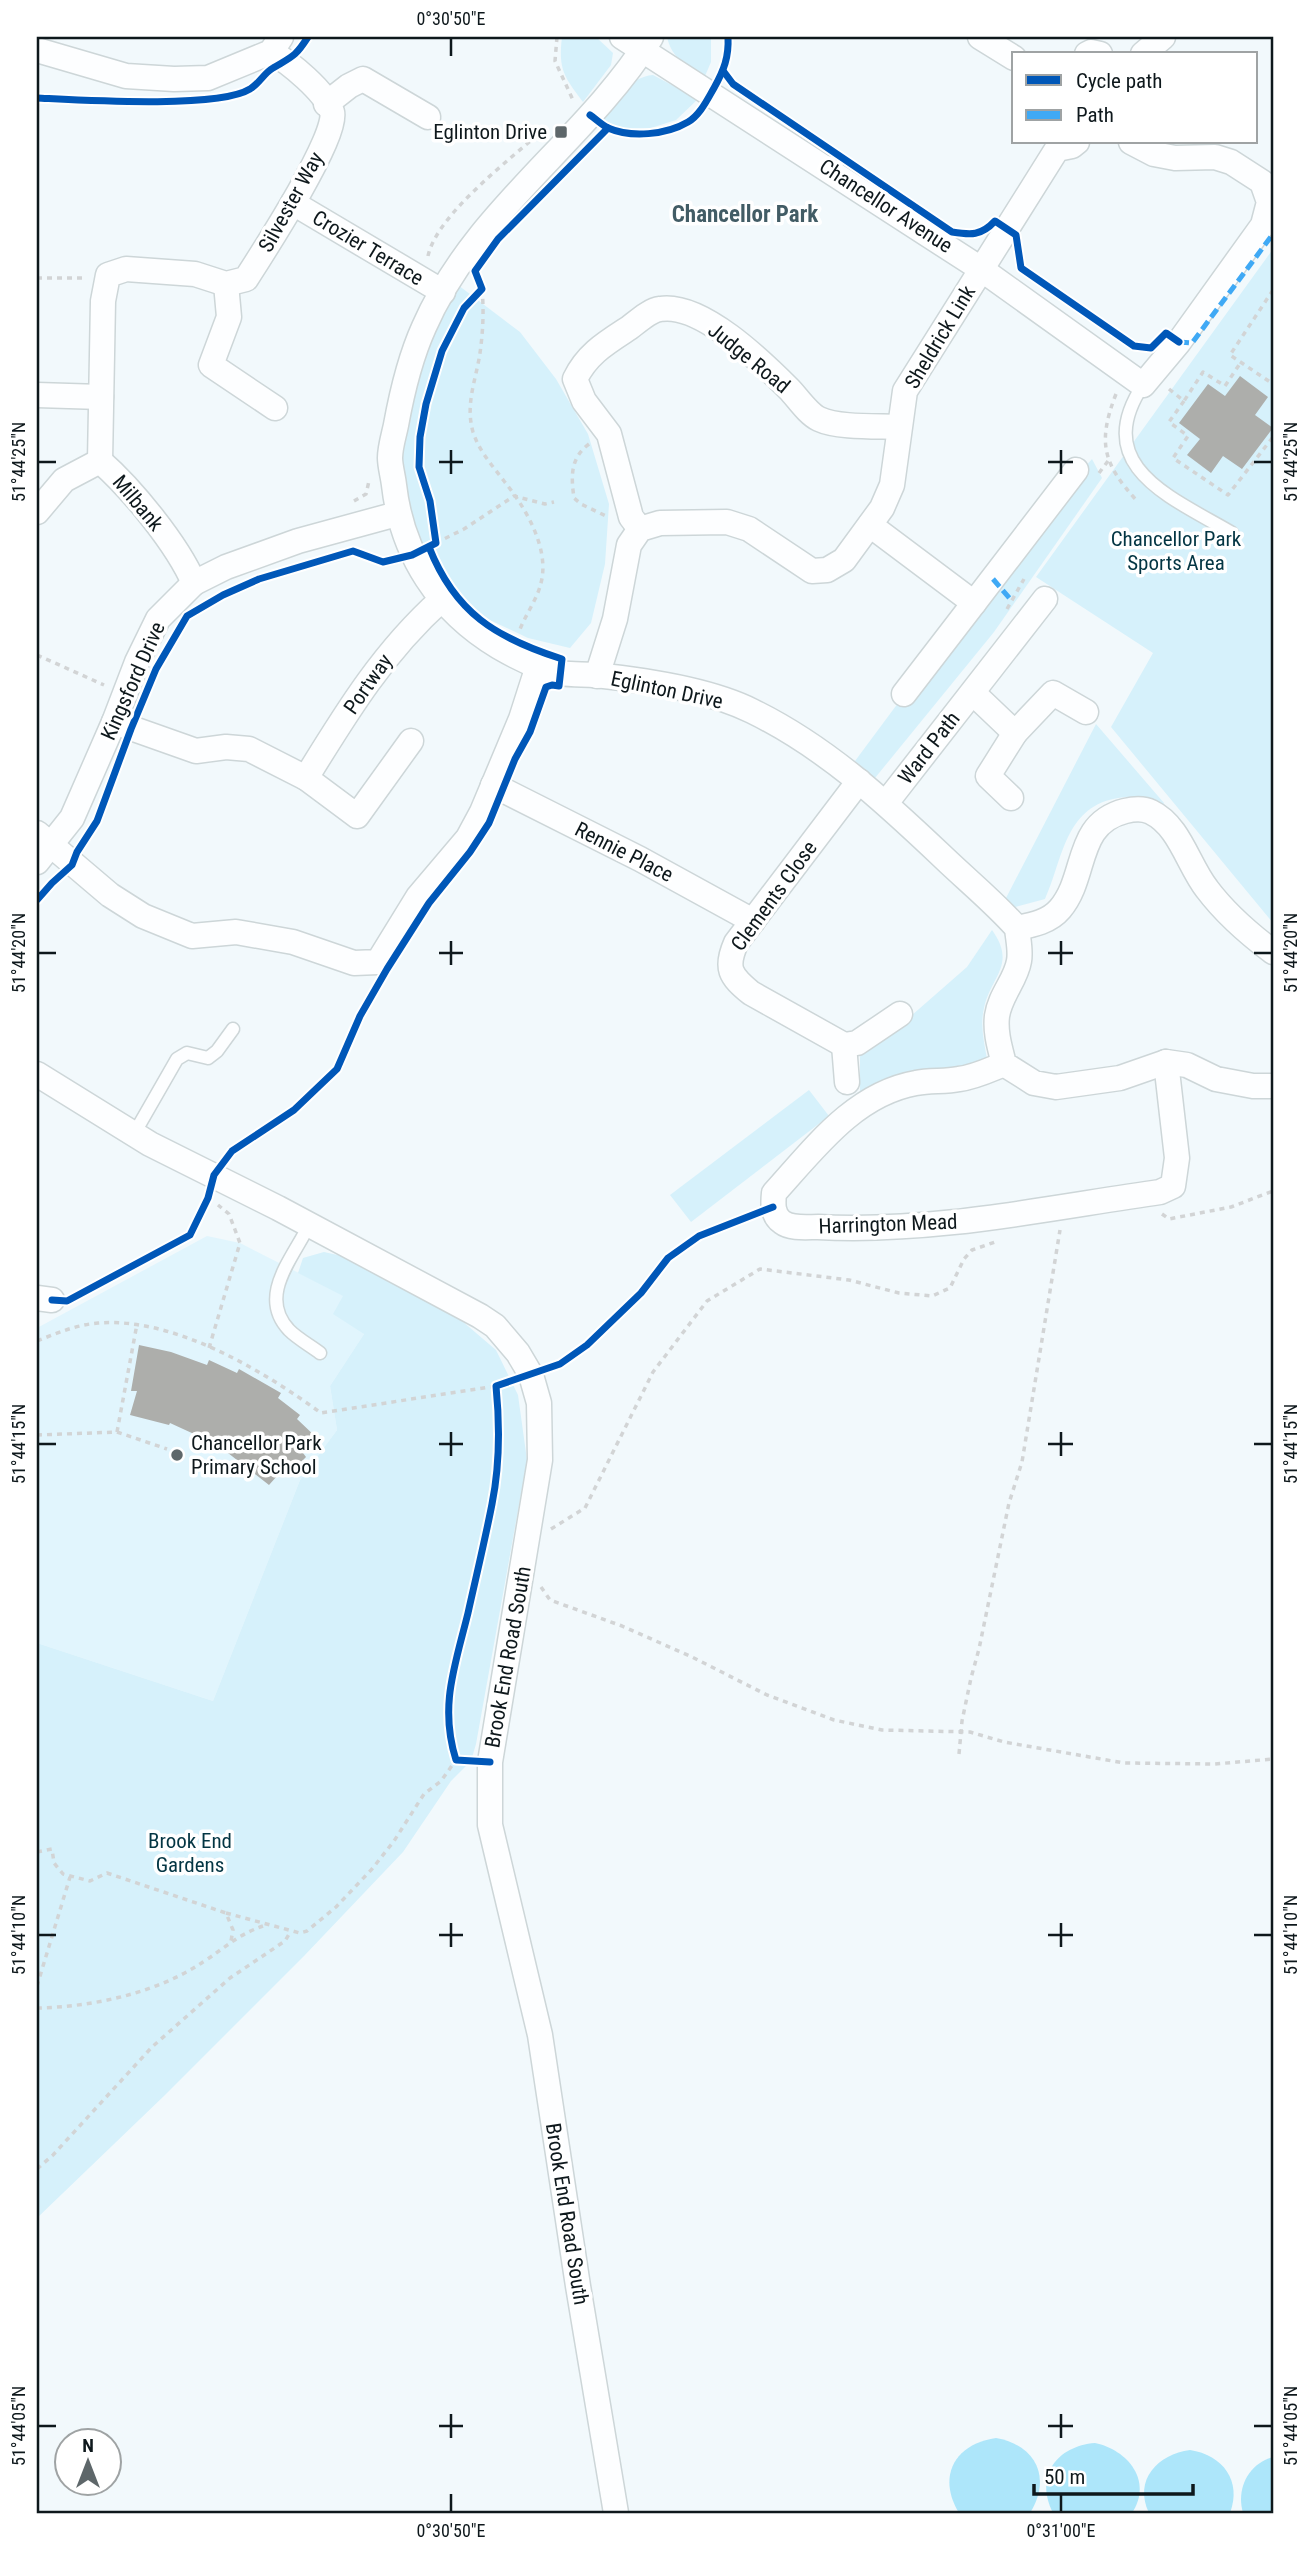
<svg xmlns="http://www.w3.org/2000/svg" width="1310" height="2550" viewBox="0 0 1310 2550" font-family="'Roboto Condensed',sans-serif">
	<style>
		.built { fill: #e1f5fd }
		.green { fill: #d6f1fb }
		.water { fill: #ade6fa }
		.building { fill: #adaeab }
		.lines { fill: none; stroke-linecap: round; stroke-linejoin: round }
		.lane-casing { stroke: #cdd6d8; stroke-width: 15 }
		.street-casing { stroke: #cdd6d8; stroke-width: 27 }
		.path { stroke: #d2d4d5; stroke-width: 3.5; stroke-dasharray: 5 5; stroke-linecap: butt }
		.lane { stroke: #fdfeff; stroke-width: 12 }
		.street { stroke: #fdfeff; stroke-width: 24 }
		.quiet { stroke: #3fa9f5; stroke-width: 5; stroke-dasharray: 10 5; stroke-linecap: butt }
		.cycleway-casing { stroke: #fff; stroke-width: 11 }
		.cycleway { stroke: #0057b8; stroke-width: 7 }
		.ticks { fill: none; stroke: #0e181c; stroke-width: 2.5 }
		.poi-dot { fill: #5e676a; stroke: #fff; stroke-width: 2.5 }
		.labels { text-anchor: middle; stroke-width: 7; stroke-linejoin: round; paint-order: stroke }
		.poi-label { font-size: 21px; fill: #0e181c; stroke: #fff; text-anchor: end }
		.street-label { font-size: 21px; fill: #0e181c; stroke: #fff }
		.park-label { font-size: 21px; fill: #033543; stroke: #fff }
		.neighbourhood-label { font-size: 23px; font-weight: bold; fill: #425c65; stroke: #fff }
		.neatline { fill: none; stroke: #0e181c; stroke-width: 2.5 }
		.ticks-label { font-size: 18px; text-anchor: middle; fill: #0e181c }
	</style>
	<rect width="100%" height="100%" fill="#f2f9fc"/>
	<polygon class="built" points="207,1236 240,1243 344,1296 364,1334 330,1386 337,1430 300,1480 213,1701 37,1643 37,1328"/>
	<g class="green">
		<path d="M562,37H596L613,53L611,65L583,102C564,77 558,69 562,37Z"/>
		<path d="M667,37H711V62L705,76C686,65 672,59 667,37Z"/>
		<path d="M653,75L698,99L676,120L651,128L618,129L601,118C615,100 629,77 653,75Z"/>
		<polygon points="1273,249 1273,923 1111,727 1153,653 1036,577"/>
		<polygon points="454,282 520,332 556,379 588,434 609,504 605,564 591,623 570,648 528,638 477,614 439,571 414,534 398,469 399,422"/>
		<polygon points="1092,459 1102,478 994,632 875,778 855,761 1008,555"/>
		<path d="M1096,724L1164,803L1162,806C1154,803 1145,799 1136,797C1128,796 1117,798 1109,800C1064,813 1062,862 1045,899L1015,907L1006,898Z"/>
		<path d="M992,930C1017,965 991,976 984,1008C980,1025 984,1042 987,1059L860,1100V1056L911,1016L967,967Z"/>
		<polygon points="809,1090 829,1116 691,1222 670,1195"/>
		<polygon points="324,1252 342,1256 455,1315 496,1350 518,1395 527,1460 476,1744 471,1761 451,1781 403,1852 304,1956 165,2095 37,2218 37,1643 213,1701 300,1480 337,1430 330,1386 364,1334 333,1314 343,1296 298,1273 303,1258"/>
	</g>
	<g class="water">
		<path d="M996,2438C1036,2445 1052,2478 1030,2513H959C937,2477 954,2444 996,2438Z"/>
		<path d="M1095,2443C1128,2450 1153,2481 1132,2513H1053C1034,2476 1057,2446 1095,2443Z"/>
		<path d="M1190,2450C1223,2455 1242,2481 1230,2513H1149C1133,2480 1158,2454 1190,2450Z"/>
		<path d="M1273,2457V2513H1243C1236,2489 1248,2464 1273,2457Z"/>
	</g>
	<g class="building">
		<polygon points="1240,376 1268,397 1255,415 1273,428 1242,469 1223,456 1211,473 1187,455 1200,439 1179,423 1208,384 1225,396"/>
		<polygon points="139,1345 171,1352 207,1365 209,1360 237,1373 239,1369 281,1393 278,1398 300,1415 297,1419 317,1438 303,1453 306,1457 291,1472 286,1466 269,1485 228,1453 194,1434 170,1423 169,1425 130,1415 137,1391 131,1391"/>
	</g>
	<g class="lines">
		<g class="lane-casing">
			<g id="lane">
				<path d="M1143,385C1089,467 1173,498 1232,533"/>
				<polyline points="134,1134 177,1059 187,1053 208,1058 217,1051 233,1029"/>
				<path d="M309,1225C293,1258 257,1296 289,1330C298,1339 311,1346 320,1353"/>
			</g>
		</g>
		<g class="street-casing">
			<g id="street">
				<polyline points="622,37 981,269 1143,385 1179,342 1263,225 1269,202 1262,182 1231,162 1215,157 1175,158 1154,154 1131,142"/>
				<path d="M651,37C585,142 475,210 424,327C410,358 402,392 396,425C394,435 390,447 390,458C390,466 393,476 394,485C402,555 439,611 499,647C518,658 540,669 561,673C572,675 584,674 595,675C644,680 708,689 752,711C826,747 885,802 944,858C968,881 995,903 1017,928C1018,939 1021,951 1019,961C1016,980 1000,995 997,1016C995,1033 1000,1048 1004,1064L1034,1083L1056,1087L1120,1078L1166,1062L1187,1065L1216,1079L1253,1086H1273"/>
				<polyline points="980,37 1014,58"/>
				<polyline points="37,50 126,76 174,79 208,78 271,52 281,37"/>
				<polyline points="1087,54 1091,52 1100,54"/>
				<polyline points="1143,54 1163,37"/>
				<polyline points="326,104 349,86 363,79 428,117"/>
				<polyline points="293,203 443,292"/>
				<polyline points="226,284 229,317 211,365 275,408"/>
				<polyline points="37,395 101,397"/>
				<path d="M100,461L103,301L108,275L126,269L195,274L226,284L246,279C262,254 339,135 332,112C325,91 289,62 271,52"/>
				<path d="M37,512L64,480L100,461C132,489 177,544 194,583"/>
				<polyline points="870,525 974,603 1076,470"/>
				<path d="M640,529L631,517L609,434L584,401L575,379C587,354 606,343 629,328C637,322 650,310 660,309C701,302 762,362 789,389C797,397 808,414 819,419C838,428 878,426 899,427"/>
				<polyline points="597,676 615,619 629,545 640,529 660,523 727,522 749,529 812,571 827,570 844,560 882,508 892,485 905,391 1057,149 1072,146 1077,142"/>
				<polyline points="973,693 1015,733 1053,693 1086,712"/>
				<polyline points="904,694 974,603"/>
				<polyline points="114,722 196,751 226,747 249,749 306,778"/>
				<path d="M411,741L357,816L306,778C346,713 383,652 441,600"/>
				<path d="M859,781L736,943C725,968 730,976 751,993L844,1045L857,1043L900,1014"/>
				<polyline points="493,785 640,859 753,921"/>
				<polyline points="1011,798 988,776 1015,733"/>
				<polyline points="886,803 1045,599"/>
				<polyline points="37,833 110,895 143,916 192,936 236,932 293,942 354,963 378,962 418,897 468,838 482,812 521,719 538,666"/>
				<polyline points="37,862 72,818 114,722 137,662 158,619 194,583 226,567 298,541 397,514"/>
				<path d="M1017,928C1032,925 1049,922 1060,909C1088,876 1074,824 1125,811C1133,809 1143,808 1151,812C1180,826 1188,865 1207,889C1225,913 1249,934 1273,952"/>
				<polyline points="844,1045 847,1082"/>
				<path d="M1004,1064C989,1070 975,1077 959,1079C945,1082 930,1080 916,1083C854,1094 814,1149 774,1193C773,1203 772,1215 782,1222C791,1229 807,1227 818,1227C933,1233 1048,1208 1160,1192L1173,1186L1177,1158L1166,1062"/>
				<polyline points="37,1074 150,1144 278,1208 480,1316 495,1326 518,1353 531,1375 539,1403 540,1460 490,1762 490,1825 540,2035 578,2286 616,2513"/>
				<polyline points="37,1298 52,1300"/>
			</g>
		</g>
		<g class="path">
			<polyline points="557,37 555,61 573,100"/>
			<path d="M428,256C437,214 511,159 544,129"/>
			<polyline points="37,278 85,278"/>
			<path d="M482,289C484,310 483,332 480,353C476,380 465,404 473,432C479,451 492,465 504,481C525,507 550,548 541,583C537,600 525,615 519,632"/>
			<polyline points="1273,290 1230,355 1273,384"/>
			<polyline points="1169,389 1184,401 1203,372 1225,386 1241,362"/>
			<path d="M1116,394C1097,443 1103,464 1138,502"/>
			<polyline points="1184,401 1169,422 1188,436 1173,458 1228,495 1273,437"/>
			<path d="M589,444C570,458 571,477 574,498L581,504L606,516"/>
			<polyline points="1099,473 1108,461"/>
			<polyline points="354,501 366,494 369,481"/>
			<polyline points="436,543 464,529 514,496 545,504 554,502"/>
			<polyline points="1007,609 1024,579"/>
			<polyline points="37,655 104,685"/>
			<polyline points="1162,1214 1169,1219 1231,1207 1273,1191"/>
			<path d="M37,1341C57,1333 76,1325 98,1323C174,1317 262,1370 321,1413L496,1386"/>
			<polyline points="209,1348 240,1243 229,1214 218,1205"/>
			<polyline points="117,1432 137,1324"/>
			<polyline points="37,1435 117,1432 167,1449"/>
			<polyline points="551,1529 585,1508 653,1372 707,1301 760,1269 849,1280 899,1293 932,1296 950,1288 964,1259 972,1250 998,1241"/>
			<polyline points="541,1587 550,1600 622,1626 692,1657 767,1695 834,1720 882,1730 970,1732 1004,1742 1124,1763 1215,1764 1273,1759"/>
			<polyline points="959,1754 962,1721 971,1678 979,1649 1009,1503 1022,1462 1060,1230"/>
			<polyline points="37,1852 52,1849 54,1863 63,1874 90,1881 107,1873 226,1913 233,1930 231,1941"/>
			<polyline points="226,1913 300,1933 307,1931 336,1907 372,1869 394,1841 424,1794 441,1781 456,1760"/>
			<polyline points="37,1986 70,1877"/>
			<path d="M37,2008C92,2007 157,1993 203,1962C225,1948 237,1935 263,1926"/>
			<polyline points="37,2169 53,2155 152,2047 230,1978 285,1941 291,1931"/>
		</g>
		<use href="#lane" class="lane"/>
		<use href="#street" class="street"/>
		<g class="quiet">
			<polyline points="1179,342 1192,343 1273,234"/>
			<polyline points="993,579 1011,600"/>
		</g>
		<g class="cycleway-casing">
			<g id="cycleway">
				<path d="M724,72L733,84L952,232C971,235 981,236 995,221L1016,235L1021,268L1134,346L1151,348L1166,333L1179,342"/>
				<path d="M37,98C79,100 218,109 250,89C259,84 264,73 273,68C293,56 295,57 308,37"/>
				<path d="M590,115C596,119 602,125 608,128C631,138 666,135 688,122C700,115 707,100 714,88C724,70 729,57 728,37"/>
				<polyline points="37,900 52,883 72,865 77,852 97,821 131,729 156,669 187,616 223,595 259,579 353,551 383,562 412,555 436,543 430,501 419,467 420,437 426,404 442,351 464,308 482,289 475,271 498,239 608,128"/>
				<path d="M52,1300L67,1301L190,1235L208,1198L214,1175L232,1151L294,1110L337,1069L360,1016L387,969L429,903L470,852L489,823L515,759L530,732L546,687L552,685L559,686L562,659C496,638 455,613 429,547"/>
				<path d="M490,1762L456,1760C439,1706 455,1666 468,1613C476,1577 485,1540 492,1504C500,1464 500,1426 496,1386L560,1364L587,1345L641,1293L668,1258L699,1236L773,1207"/>
			</g>
		</g>
		<use href="#cycleway" class="cycleway"/>
	</g>
	<path class="ticks" d="M451,38V56M451,450V474M1061,450V474M38,462H56M439,462H463M1048,462H1073M1254,462H1272M451,941V965M1061,941V965M38,953H56M439,953H463M1048,953H1073M1254,953H1272M451,1432V1456M1061,1432V1456M38,1444H56M439,1444H463M1048,1444H1073M1254,1444H1272M451,1923V1947M1061,1923V1947M38,1935H56M439,1935H463M1048,1935H1073M1254,1935H1272M451,2414V2438M1061,2414V2438M38,2426H56M439,2426H463M1048,2426H1073M1254,2426H1272M451,2494V2512M1061,2494V2512"/>
	<g class="poi-dot">
		<rect x="554" y="125" width="14" height="14" rx="3.5"/>
		<circle cx="177" cy="1455" r="7"/>
	</g>
	<g class="labels">
		<g class="poi-label">
			<text x="547" y="139">Eglinton Drive</text>
			<text x="191" y="1450" text-anchor="start">Chancellor Park<tspan x="191" dy="24">Primary School</tspan></text>
		</g>
		<g class="street-label">
			<text transform="translate(291 202) rotate(-61)" y="7">Silvester Way</text>
			<text transform="translate(886 206) rotate(33)" y="7">Chancellor Avenue</text>
			<text transform="translate(368 248) rotate(31)" y="7">Crozier Terrace</text>
			<text transform="translate(940 337) rotate(-59)" y="7">Sheldrick Link</text>
			<text transform="translate(749 358) rotate(39)" y="7">Judge Road</text>
			<text transform="translate(138 503) rotate(50)" y="7">Milbank</text>
			<text transform="translate(133 681) rotate(-66)" y="7">Kingsford Drive</text>
			<text transform="translate(368 684) rotate(-55)" y="7">Portway</text>
			<text transform="translate(667 690) rotate(12)" y="7">Eglinton Drive</text>
			<text transform="translate(929 748) rotate(-52)" y="7">Ward Path</text>
			<text transform="translate(624 852) rotate(27)" y="7">Rennie Place</text>
			<text transform="translate(774 896) rotate(-54)" y="7">Clements Close</text>
			<text transform="translate(888 1224) rotate(-2)" y="7">Harrington Mead</text>
			<text transform="translate(508 1657) rotate(-80)" y="7">Brook End Road South</text>
			<text transform="translate(567 2214) rotate(81)" y="7">Brook End Road South</text>
		</g>
		<g class="park-label">
			<text x="1176" y="546">Chancellor Park<tspan x="1176" dy="24">Sports Area</tspan></text>
			<text x="190" y="1848">Brook End<tspan x="190" dy="24">Gardens</tspan></text>
		</g>
		<g class="neighbourhood-label">
			<text x="745" y="222">Chancellor Park</text>
		</g>
	</g>
	<rect width="1310" height="2550" fill="none" stroke="#ffffff" stroke-width="77"/>
	<rect x="1012" y="52" width="245" height="91" fill="#ffffff" stroke="#9fa3a4" stroke-width="2"/>
	<rect x="1026" y="75" width="35" height="10" fill="#0057b8" stroke="#9fa3a4" stroke-width="2"/>
	<text x="1076" y="88" font-size="21" fill="#0e181c">Cycle path</text>
	<rect x="1026" y="110" width="35" height="10" fill="#3fa9f5" stroke="#9fa3a4" stroke-width="2"/>
	<text x="1076" y="122" font-size="21" fill="#0e181c">Path</text>
	<g transform="translate(88 2462)"><circle r="33" fill="#ffffff" stroke="#9fa3a4" stroke-width="2"/>
	<path d="M0-5L12 26L0 18L-12 26Z" fill="#5e676a"/>
	<text y="-10" font-size="19" font-weight="bold" text-anchor="middle" fill="#0e181c">N</text>
	</g>
	<path d="M1034 2484v10h159v-10" fill="none" stroke="#0e181c" stroke-width="3.5"/>
	<text x="1044" y="2484" font-size="21" fill="#0e181c" stroke="#ffffff" stroke-width="5" paint-order="stroke">50 m</text>
	<rect x="38" y="38" width="1234" height="2474" class="neatline"/>
	<g class="ticks-label">
		<text x="451" y="25">0°30'50"E</text>
		<text transform="translate(19 462) rotate(-90)" y="6">51°44'25"N</text>
		<text transform="translate(1291 462) rotate(-90)" y="6">51°44'25"N</text>
		<text transform="translate(19 953) rotate(-90)" y="6">51°44'20"N</text>
		<text transform="translate(1291 953) rotate(-90)" y="6">51°44'20"N</text>
		<text transform="translate(19 1444) rotate(-90)" y="6">51°44'15"N</text>
		<text transform="translate(1291 1444) rotate(-90)" y="6">51°44'15"N</text>
		<text transform="translate(19 1935) rotate(-90)" y="6">51°44'10"N</text>
		<text transform="translate(1291 1935) rotate(-90)" y="6">51°44'10"N</text>
		<text transform="translate(19 2426) rotate(-90)" y="6">51°44'05"N</text>
		<text transform="translate(1291 2426) rotate(-90)" y="6">51°44'05"N</text>
		<text x="451" y="2537">0°30'50"E</text>
		<text x="1061" y="2537">0°31'00"E</text>
	</g>
</svg>
